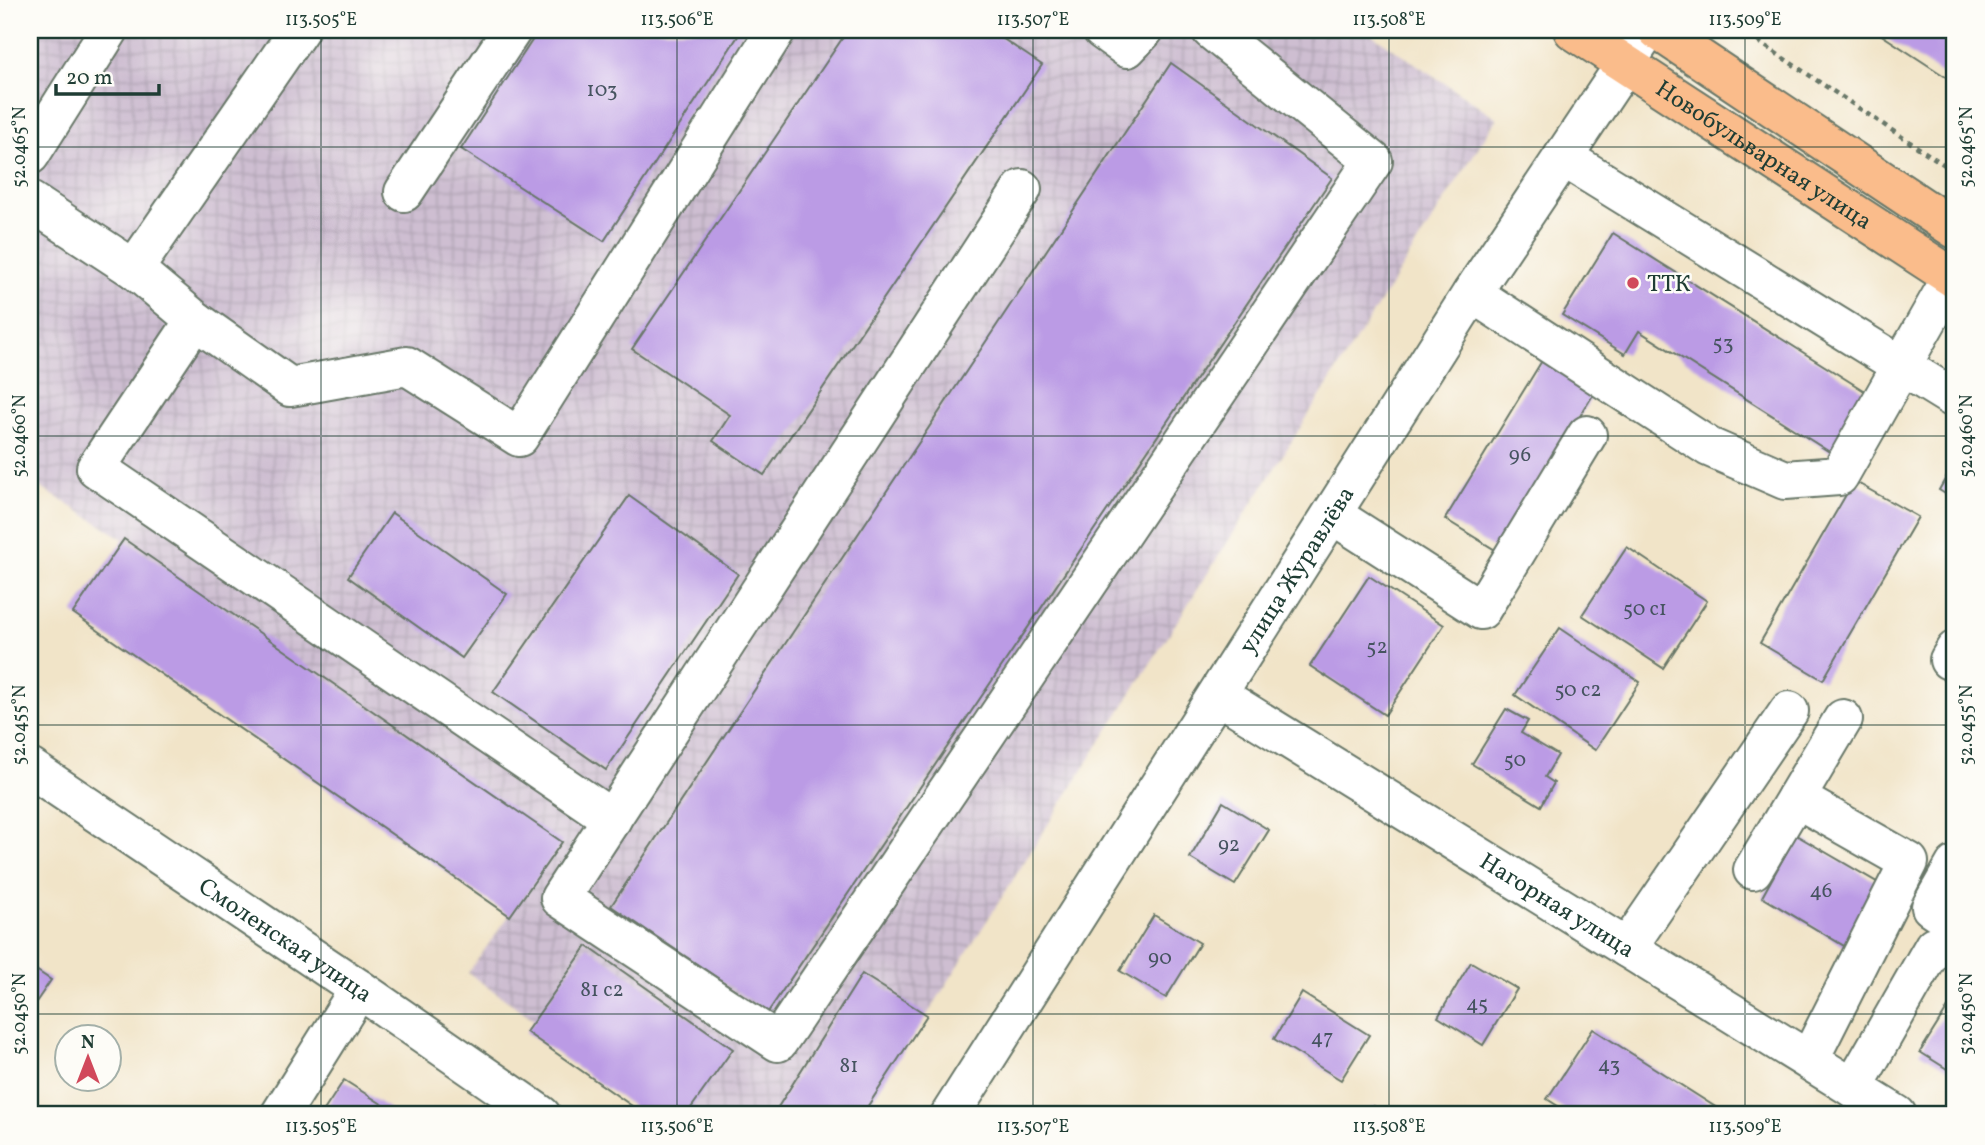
<svg xmlns="http://www.w3.org/2000/svg" width="1985" height="1145" viewBox="0 0 1985 1145" font-family="Vollkorn,serif">
	<style>
		.industrial { fill: url(#industrial-grid) }
		.building { fill: #bb9be5 }
		.lines { fill: none; stroke-linecap: round; stroke-linejoin: round }
		.minor-casing { stroke: #687768; stroke-width: 42 }
		.major-casing { stroke: #687768; stroke-width: 42 }
		.path { stroke: #687768; stroke-width: 4.5; stroke-dasharray: 5 5; stroke-linecap: butt }
		.minor { stroke: #fff; stroke-width: 38 }
		.major { stroke: #fabc8b; stroke-width: 38 }
		.ticks { fill: none; stroke: #1f3d34; stroke-width: 2; stroke-opacity: 0.45 }
		.poi-dot { fill: #d1495b; stroke: #fdfcf7; stroke-width: 2.5 }
		.labels { text-anchor: middle; stroke-width: 5; stroke-linejoin: round; paint-order: stroke }
		.number-label { font-size: 21px; fill: #465460 }
		.street-label { font-size: 24px; fill: #1f3d34; stroke: #fdfcf7 }
		.poi-label { font-size: 24px; fill: #1f3d34; stroke: #fdfcf7; text-anchor: start }
		.neatline { fill: none; stroke: #1f3d34; stroke-width: 2.5 }
		.ticks-label { font-size: 18px; text-anchor: middle; fill: #1f3d34 }
	</style>
	<defs>
		<pattern id="industrial-grid" width="8" height="8" patternUnits="userSpaceOnUse" patternTransform="scale(1.75)"><rect width="8" height="8" fill="#cebed1"/><path d="M0 4h8M4 0v8" fill="none" stroke="#b0a4b4"/></pattern>
	</defs>
	<rect width="100%" height="100%" fill="#fdfcf7"/>
	<filter id="ink" filterUnits="userSpaceOnUse"><feTurbulence type="fractalNoise" baseFrequency=".0143" numOctaves="2"/><feDisplacementMap in="SourceGraphic" scale="14" xChannelSelector="R" yChannelSelector="G"/><feConvolveMatrix kernelMatrix="1 2 1 2 8 2 1 2 1" color-interpolation-filters="sRGB"/></filter>
	<filter id="wash" filterUnits="userSpaceOnUse"><feTurbulence type="fractalNoise" baseFrequency=".00686" numOctaves="4" result="noise"/><feDisplacementMap in="SourceGraphic" scale="28" xChannelSelector="R" yChannelSelector="G"/><feGaussianBlur stdDeviation="1.57" result="paint"/><feColorMatrix in="noise" values="0 0 0 0 0 0 0 0 0 0 0 0 0 0 0 0 0 1.4 0 .05"/><feComposite in="paint" operator="in"/></filter>
	<g filter="url(#wash)">
		<rect width="100%" height="100%" fill="#f1e4c8"/>
		<polygon class="industrial" points="30,30 1365,30 1497,118 927,1015 862,975 773,1115 670,1115 468,973 562,842 124,539 30,481"/>
		<g id="blocks">
			<g class="building">
				<polygon points="30,30 41,30 30,48"/>
				<polygon points="539,30 742,30 604,241 461,149"/>
				<polygon points="848,30 990,30 1042,65 764,475 713,441 730,415 632,349"/>
				<polygon points="1874,30 1955,30 1955,83"/>
				<polygon points="1171,63 1332,178 768,1012 611,906"/>
				<polygon points="1613,233 1874,397 1836,456 1639,331 1625,354 1562,315"/>
				<polygon points="1543,359 1596,390 1497,551 1445,519"/>
				<polygon points="1955,462 1955,500 1939,490"/>
				<polygon points="1854,481 1918,517 1823,680 1760,643"/>
				<polygon points="629,496 738,574 606,770 493,692"/>
				<polygon points="392,513 507,594 462,658 348,577"/>
				<polygon points="124,539 562,842 510,916 73,613"/>
				<polygon points="1627,547 1707,601 1663,668 1582,615"/>
				<polygon points="1369,576 1444,625 1385,715 1310,666"/>
				<polygon points="1560,628 1640,682 1595,750 1515,695"/>
				<polygon points="1506,709 1528,721 1521,733 1558,755 1545,777 1554,783 1541,806 1472,764"/>
				<polygon points="1223,802 1269,830 1235,885 1190,858"/>
				<polygon points="1796,835 1880,884 1846,947 1762,897"/>
				<polygon points="1154,915 1200,943 1166,998 1120,971"/>
				<polygon points="587,946 733,1049 686,1115 645,1115 526,1032"/>
				<polygon points="1471,962 1517,989 1483,1045 1438,1017"/>
				<polygon points="30,966 51,980 30,1011"/>
				<polygon points="862,974 927,1015 862,1115 773,1115"/>
				<polygon points="1302,993 1369,1035 1341,1080 1274,1039"/>
				<polygon points="1955,996 1955,1074 1920,1052"/>
				<polygon points="1593,1029 1728,1115 1572,1115 1547,1099"/>
				<polygon points="344,1080 399,1115 321,1115"/>
				<polygon points="1373,1106 1388,1115 1367,1115"/>
			</g>
		</g>
	</g>
	<g filter="url(#ink)">
		<use href="#blocks" fill-opacity="0" stroke="#687768" stroke-width="2"/>
		<g class="lines">
			<g class="minor-casing">
				<g id="minor">
					<polyline points="1102,30 1127,48 1144,30"/>
					<polyline points="30,155 109,30"/>
					<polyline points="1563,157 1955,399"/>
					<polyline points="1022,189 560,898 778,1042 1373,161 1211,30"/>
					<polyline points="404,192 512,30"/>
					<polyline points="30,201 134,269 195,320 290,387 407,366 519,437 776,30"/>
					<polyline points="134,269 299,30"/>
					<polyline points="1472,293 1709,447 1785,480 1839,476 1952,277"/>
					<polyline points="195,320 96,468 612,819"/>
					<polyline points="1333,515 1481,610 1587,435"/>
					<polyline points="1949,660 1955,650"/>
					<path id="s1" d="M1218,695L1897,1115"/>
					<path id="s2" d="M30,768L359,989L541,1115"/>
					<polyline points="1955,865 1931,907 1955,923"/>
					<polyline points="1753,870 1796,798"/>
					<polyline points="1627,948 1789,711"/>
					<polyline points="1809,1060 1909,862 1796,798 1843,719"/>
					<polyline points="1853,1088 1934,946"/>
					<polyline points="280,1115 359,989"/>
					<path id="s3" d="M950,1115L1472,293L1648,30"/>
				</g>
			</g>
			<g class="major-casing">
				<g id="major">
					<path id="s4" d="M1573,30L1955,279"/>
					<polyline points="1657,30 1955,229"/>
				</g>
			</g>
			<polyline class="path" points="1741,30 1955,172"/>
			<use href="#minor" class="minor"/>
			<use href="#major" class="major"/>
		</g>
	</g>
	<path class="ticks" d="M321,30V1115M677,30V1115M1033,30V1115M1389,30V1115M1745,30V1115M30,147H1955M30,436H1955M30,725H1955M30,1014H1955"/>
	<circle class="poi-dot" cx="1633" cy="283" r="7"/>
	<g class="labels">
		<g class="number-label">
			<text x="602" y="96">103</text>
			<text x="1723" y="349">53</text>
			<text x="1520" y="461">96</text>
			<text x="1645" y="615">50 с1</text>
			<text x="1377" y="653">52</text>
			<text x="1578" y="696">50 с2</text>
			<text x="1515" y="766">50</text>
			<text x="1229" y="851">92</text>
			<text x="1821" y="897">46</text>
			<text x="1160" y="964">90</text>
			<text x="602" y="996">81 с2</text>
			<text x="1477" y="1010">45</text>
			<text x="1322" y="1044">47</text>
			<text x="1609" y="1071">43</text>
			<text x="849" y="1072">81</text>
		</g>
		<g class="street-label">
			<text dy="8" stroke="none"><textPath href="#s4" startOffset="228">Новобульварная улица</textPath></text>
			<text dy="8" stroke="none"><textPath href="#s3" startOffset="646">улица Журавлёва</textPath></text>
			<text dy="8" stroke="none"><textPath href="#s1" startOffset="399">Нагорная улица</textPath></text>
			<text dy="8" stroke="none"><textPath href="#s2" startOffset="308">Смоленская улица</textPath></text>
		</g>
		<g class="poi-label">
			<text x="1647" y="291">ТТК</text>
		</g>
	</g>
	<rect width="1985" height="1145" fill="none" stroke="#fdfcf7" stroke-width="77"/>
	<g transform="translate(88 1058)"><circle r="33" fill="#fdfcf7" stroke="#a4b0a9" stroke-width="2"/>
	<path d="M0-5L12 26L0 18L-12 26Z" fill="#d1495b"/>
	<text y="-10" font-size="19" font-weight="bold" text-anchor="middle" fill="#1f3d34">N</text>
	</g>
	<path d="M56 84v10h103v-10" fill="none" stroke="#1f3d34" stroke-width="3.5"/>
	<text x="66" y="84" font-size="21" fill="#1f3d34" stroke="#fdfcf7" stroke-width="5" paint-order="stroke">20 m</text>
	<rect x="38" y="38" width="1908" height="1068" class="neatline"/>
	<g class="ticks-label">
		<text x="321" y="25">113.505°E</text>
		<text x="677" y="25">113.506°E</text>
		<text x="1033" y="25">113.507°E</text>
		<text x="1389" y="25">113.508°E</text>
		<text x="1745" y="25">113.509°E</text>
		<text transform="translate(19 147) rotate(-90)" y="6">52.0465°N</text>
		<text transform="translate(1966 147) rotate(-90)" y="6">52.0465°N</text>
		<text transform="translate(19 436) rotate(-90)" y="6">52.0460°N</text>
		<text transform="translate(1966 436) rotate(-90)" y="6">52.0460°N</text>
		<text transform="translate(19 725) rotate(-90)" y="6">52.0455°N</text>
		<text transform="translate(1966 725) rotate(-90)" y="6">52.0455°N</text>
		<text transform="translate(19 1014) rotate(-90)" y="6">52.0450°N</text>
		<text transform="translate(1966 1014) rotate(-90)" y="6">52.0450°N</text>
		<text x="321" y="1132">113.505°E</text>
		<text x="677" y="1132">113.506°E</text>
		<text x="1033" y="1132">113.507°E</text>
		<text x="1389" y="1132">113.508°E</text>
		<text x="1745" y="1132">113.509°E</text>
	</g>
</svg>
